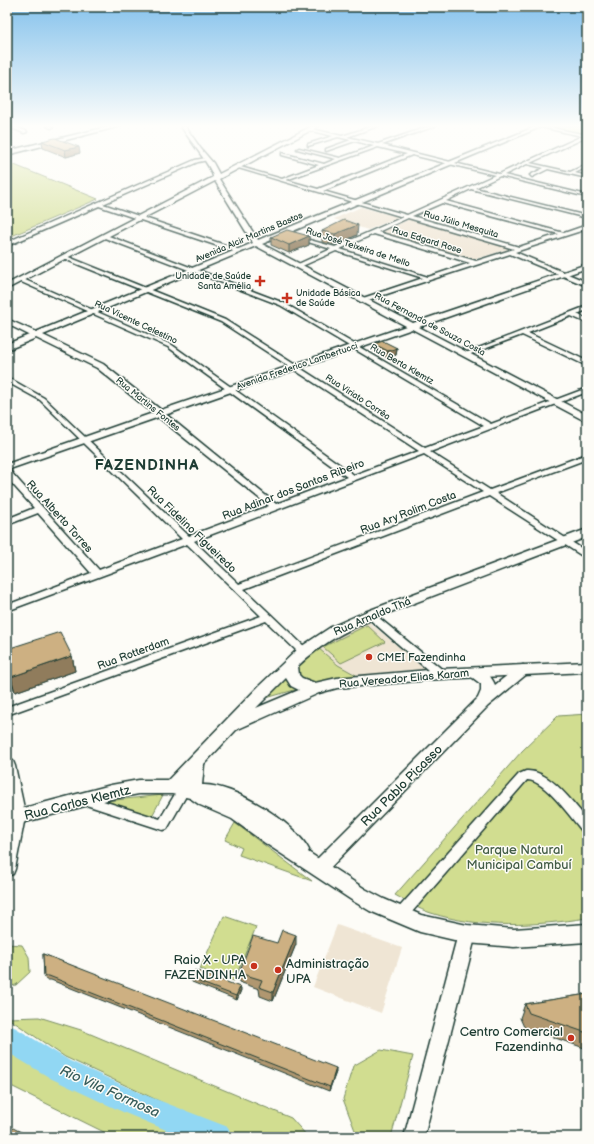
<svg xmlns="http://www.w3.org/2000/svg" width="594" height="1144" viewBox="0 0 594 1144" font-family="'Balsamiq Sans',sans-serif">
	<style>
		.built { fill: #efe5d4 }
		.green { fill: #d1dd90; stroke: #788d62 }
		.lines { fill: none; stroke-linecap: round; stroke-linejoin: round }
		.river { fill: #91d7f3; fill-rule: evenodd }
		.minor-casing { stroke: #1f3d34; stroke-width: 3 }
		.tertiary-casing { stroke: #1f3d34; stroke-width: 3 }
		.secondary-casing { stroke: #1f3d34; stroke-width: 3 }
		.primary-casing { stroke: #1f3d34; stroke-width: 3 }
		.minor { fill: #fdfcf7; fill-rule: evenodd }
		.tertiary { fill: #fdfcf7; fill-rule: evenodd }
		.secondary { fill: #fdfcf7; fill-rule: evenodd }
		.primary { fill: #fdfcf7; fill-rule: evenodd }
		.wall { fill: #b09770; stroke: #1f3d34 }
		.shaded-wall { fill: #907b5b; stroke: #1f3d34 }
		.building { fill: #cdb082; stroke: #1f3d34 }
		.poi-dot { fill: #c8321e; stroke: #fdfcf7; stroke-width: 1.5 }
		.labels { text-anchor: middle; stroke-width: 3; stroke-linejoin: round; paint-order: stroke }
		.far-street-label { font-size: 9px; fill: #1f3d34; stroke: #fdfcf7 }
		.far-poi-label { font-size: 9px; fill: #1f3d34; stroke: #fdfcf7; text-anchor: end }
		.street-label { font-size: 11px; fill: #1f3d34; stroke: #fdfcf7 }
		.poi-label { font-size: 11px; fill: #1f3d34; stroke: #fdfcf7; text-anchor: start }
		.near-street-label { font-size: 13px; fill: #1f3d34; stroke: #fdfcf7 }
		.near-park-label { font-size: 13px; fill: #435d46; stroke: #fdfcf7 }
		.near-poi-label { font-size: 13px; fill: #1f3d34; stroke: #fdfcf7; text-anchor: end }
		.near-water-label { font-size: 14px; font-style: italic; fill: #365c5a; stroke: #fdfcf7 }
		.district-label { font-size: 15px; font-weight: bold; letter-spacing: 1px; fill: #1f3d34; stroke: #fdfcf7 }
	</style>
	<rect width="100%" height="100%" fill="#fdfcf7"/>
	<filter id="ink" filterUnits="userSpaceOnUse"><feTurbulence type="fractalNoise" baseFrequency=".025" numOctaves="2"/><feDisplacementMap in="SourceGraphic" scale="8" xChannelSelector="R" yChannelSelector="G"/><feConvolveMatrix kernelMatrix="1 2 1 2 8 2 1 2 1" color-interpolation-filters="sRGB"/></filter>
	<g filter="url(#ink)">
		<g class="built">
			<polygon points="361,207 398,217 368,230 334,219"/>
			<polygon points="410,219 512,248 475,259 381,232"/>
			<polygon points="369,622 425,669 356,675 338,665 318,648 339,634"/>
			<polygon points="337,925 402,948 381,1013 313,987"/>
		</g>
		<g class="green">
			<polygon points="544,126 587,126 587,135"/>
			<polygon points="7,162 98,199 7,238"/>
			<polygon points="367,625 385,642 341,663 323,647"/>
			<polygon points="318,648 338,665 356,675 319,684 300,679 296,669"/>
			<polygon points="286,678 289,684 298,689 266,698"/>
			<path d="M587,714V918C536,926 481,929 431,913C418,909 406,901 395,895L522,751L558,716Z"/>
			<polygon points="163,795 152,816 106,801"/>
			<polygon points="235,823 312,881 239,855 242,848 225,840"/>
			<polygon points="224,916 256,927 234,981 200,969"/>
			<polygon points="7,944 22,945 29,957 30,972 16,985 7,987"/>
			<polygon points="39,1017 81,1030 291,1118 308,1137 236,1137 65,1057 8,1018"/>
			<polygon points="7,1045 114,1106 195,1137 114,1137 7,1084"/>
			<polygon points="381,1050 413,1056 391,1137 362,1137 356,1133 343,1099 353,1066"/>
		</g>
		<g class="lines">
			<polygon class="river" points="7,1024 16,1028 70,1061 140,1093 228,1127 232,1137 183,1137 125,1113 52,1079 7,1052"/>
			<g class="minor-casing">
				<g id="minor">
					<polygon points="13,126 26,131 27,132 24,133 12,128"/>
					<polygon points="47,126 52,126 53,127 51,128"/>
					<path d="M373,126H378L347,137L378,144L430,126H435L382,145L499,174L582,136L536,126H543L587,135V137L530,163L570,172L587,164V167L575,173L587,176V178L548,169L532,177L530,175L544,168L527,164L504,175L587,195V197L500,176L475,188L587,216V218L471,189L446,201L564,233L587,225V229L515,252L587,282V286L510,254L362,302L360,301V299L423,278L336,251L300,267H296V265L331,249L295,238V236L335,247L403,217L235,167L237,166L282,179L319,165L282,155V153L324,164L336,159L297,149L299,148L340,158L374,146L355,141L326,151V149L351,140L338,137L308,146V144L333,136L308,130V128L342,136ZM378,147L407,154L318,189L286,180ZM412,155L495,175L407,215L323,191ZM442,203L559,234L519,247L412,216ZM408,218L514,249L476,261L378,232ZM374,234L470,263L428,277L340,249Z"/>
					<polygon points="206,158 208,160 198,162 103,204 240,250 240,252 236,252 99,206 7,246 7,242 195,160"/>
					<path d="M102,235H106L284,303L491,424L587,388V392L430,452L490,490L587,454V459L496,493L587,552V559L489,496L244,589L308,650L309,652L308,654H300L266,621L7,715V707L261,616L187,544L7,611V605L91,573L38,513L7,525V519L34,508L7,478V471H10L99,570L182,539L40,400L7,382V377L44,398L189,536L269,506L157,416V412H163L276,504L347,477L168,347L19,281V279H23L172,345L354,475L419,451L221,322L62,258V256H66L225,320L425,448L484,426L280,305L102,237ZM424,454L483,492L239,584L194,541Z"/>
					<polygon points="587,306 587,310 577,314 587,319 587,323 571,316 528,333 587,361 587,366 522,335 468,355 463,354"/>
					<polygon points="370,612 373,613 444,671 445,674 444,677 436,677 367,617 365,615"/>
					<path d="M526,771C549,769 574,804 587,819V833L583,832C572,819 544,779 527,780L405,920L400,922L395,920L394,916L395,912L519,774Z"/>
					<polygon points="184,784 188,786 190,789 167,829 163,830 80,803 78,800 80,797 84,795 160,819 180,786"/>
				</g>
			</g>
			<g class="tertiary-casing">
				<g id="tertiary">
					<path d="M181,126H185L201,149L213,163L219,174L312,126H319L219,179L258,240L537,126H543L262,244L413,323L587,264V268L419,327L587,415V422L412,329L7,470V464L153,413L97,368L36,338L7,350V344L29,335L7,324V319L36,332L253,243L215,181L7,289V284L213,177C213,168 187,137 181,126ZM256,246L406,326L161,410L103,364L43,335Z"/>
					<path d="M523,665L528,667L530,670L528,673L488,706L325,873L319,875L313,873L311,868L313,863L478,698L481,691V684L469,675L467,672L469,669C481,665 491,675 495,685L518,667Z"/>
					<polygon points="17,810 23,812 25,817 15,869 13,874 7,876 7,828 11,812"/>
					<polygon points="467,926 473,928 476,934 424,1137 404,1137 458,934 461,928"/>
				</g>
			</g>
			<g class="secondary-casing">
				<path id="secondary" d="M587,529V537L375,618C345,631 322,643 298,666L299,675L302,678L315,683L337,678L440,669L587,662V672L440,679L337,688L319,693L236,730L204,764L202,785C232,783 296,823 309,850L308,852L365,889L384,899L421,915L467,925L514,929L587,924V942L514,947L467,943L420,932L370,911L353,901L265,843L232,819L200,805L190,798L172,794H139L111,799L7,827V760L13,761L15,766L24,808L111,785L139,780H168L259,686L299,648L331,627L365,612ZM286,678L291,686L299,690L256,708Z"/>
			</g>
			<g class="primary-casing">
				<polygon id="primary" points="111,126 121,126 7,155 7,151"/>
			</g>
			<use href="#minor" class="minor"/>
			<use href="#tertiary" class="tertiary"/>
			<use href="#secondary" class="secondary"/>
			<use href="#primary" class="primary"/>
		</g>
		<g class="wall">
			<polygon points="42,141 80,153 66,157 43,148"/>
			<polygon points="322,231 357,235 335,245 322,242"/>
			<polygon points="309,236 309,245 289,253 271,245 271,237"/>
			<polygon points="374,344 397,348 396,355 387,358 374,350"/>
			<polygon points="7,649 72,656 75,671 15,692 7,672"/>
			<polygon points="277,943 296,944 273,1001 260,996 259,989 239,982 239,973"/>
			<polygon points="43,954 336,1072 329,1091 51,980 46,980 44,976"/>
			<polygon points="191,979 240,987 241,990 237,1000 192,982"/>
			<polygon points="587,994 587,1049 524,1027 520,1018 525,1004"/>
		</g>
		<g class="shaded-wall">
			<polygon points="79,147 80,153 66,157 65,150"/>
			<polygon points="358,225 357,235 335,245 335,234"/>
			<polygon points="309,236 309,245 289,253 289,245"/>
			<polygon points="397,348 396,355 387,358 388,351"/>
			<polygon points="72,656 75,671 15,692 11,677"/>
			<polygon points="296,935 296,944 273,1001 273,992"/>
			<polygon points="240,987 241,990 237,1000 236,996"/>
			<polygon points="336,1068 336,1072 329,1091 330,1087"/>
		</g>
		<g class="building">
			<polygon points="55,138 79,147 65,150 42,141"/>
			<polygon points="344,220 358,225 335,234 322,231"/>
			<polygon points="287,230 309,236 289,245 271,237"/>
			<polygon points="383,341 397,348 388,351 374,344"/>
			<polygon points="60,632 72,656 11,677 7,667 7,649"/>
			<polygon points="282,930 296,935 273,992 259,987 262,980 239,973 253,936 277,943"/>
			<polygon points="43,954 336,1068 330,1087 49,976 44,976"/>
			<polygon points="195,970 240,987 236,996 191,979"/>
			<polygon points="587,994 587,1033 529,1013 525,1004"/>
			<polygon points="7,1125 31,1137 7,1137"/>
		</g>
	</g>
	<linearGradient id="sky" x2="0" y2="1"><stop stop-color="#85c2ec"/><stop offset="0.44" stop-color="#fefefb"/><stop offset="1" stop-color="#fefefb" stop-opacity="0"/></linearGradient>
	<rect width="594" height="286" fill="url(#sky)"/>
	<g class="poi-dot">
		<path d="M258 275h4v4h4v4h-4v4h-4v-4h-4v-4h4z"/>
		<path d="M285 292h4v4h4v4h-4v4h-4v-4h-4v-4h4z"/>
		<circle cx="369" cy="657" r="4"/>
		<circle cx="254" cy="966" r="4"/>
		<circle cx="278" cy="970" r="4"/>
		<circle cx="571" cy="1038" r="4"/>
	</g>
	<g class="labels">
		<g class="far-street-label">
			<text transform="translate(461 224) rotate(16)" y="3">Rua Júlio Mesquita</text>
			<text transform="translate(249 237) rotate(-23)" y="3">Avenida Alcir Martins Bastos</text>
			<text transform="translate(427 240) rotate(17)" y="3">Rua Edgard Rose</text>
			<text transform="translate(358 247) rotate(18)" y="3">Rua José Teixeira de Mello</text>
			<text transform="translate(136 322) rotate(25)" y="3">Rua Vicente Celestino</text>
			<text transform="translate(430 324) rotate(28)" y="3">Rua Fernando de Souza Costa</text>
			<text transform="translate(402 364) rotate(30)" y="3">Rua Berta Klemtz</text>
			<text transform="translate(297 366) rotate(-19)" y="3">Avenida Frederico Lambertucci</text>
			<text transform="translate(358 397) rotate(33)" y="3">Rua Viriato Corrêa</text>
			<text transform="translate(148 404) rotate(39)" y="3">Rua Martins Fontes</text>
		</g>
		<g class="far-poi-label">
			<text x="251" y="279">Unidade de Saúde<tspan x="251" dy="10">Santa Amélia</tspan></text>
			<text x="296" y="296" text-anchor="start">Unidade Básica<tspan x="296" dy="10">de Saúde</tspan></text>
		</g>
		<g class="street-label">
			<text transform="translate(293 489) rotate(-21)" y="4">Rua Adinar dos Santos Ribeiro</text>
			<text transform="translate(408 512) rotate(-21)" y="4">Rua Ary Rolim Costa</text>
			<text transform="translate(60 516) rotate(48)" y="4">Rua Alberto Torres</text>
			<text transform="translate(192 529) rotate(44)" y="4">Rua Fidelino Figueiredo</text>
			<text transform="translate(372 616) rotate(-23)" y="4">Rua Arnaldo Thá</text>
			<text transform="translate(133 653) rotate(-20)" y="4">Rua Rotterdam</text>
			<text transform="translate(404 678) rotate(-5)" y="4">Rua Vereador Elias Karam</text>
		</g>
		<g class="poi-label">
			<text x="377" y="661">CMEI Fazendinha</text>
		</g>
		<g class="near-street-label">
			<text transform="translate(401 785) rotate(-45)" y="5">Rua Pablo Picasso</text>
			<text transform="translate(77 802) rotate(-14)" y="5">Rua Carlos Klemtz</text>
		</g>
		<g class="near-park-label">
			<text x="519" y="854">Parque Natural<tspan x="519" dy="15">Municipal Cambuí</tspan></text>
		</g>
		<g class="near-poi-label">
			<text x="246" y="964">Raio X - UPA<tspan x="246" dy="15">FAZENDINHA</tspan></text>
			<text x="286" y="968" text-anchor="start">Administração<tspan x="286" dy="15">UPA</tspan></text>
			<text x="563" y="1036">Centro Comercial<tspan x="563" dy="15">Fazendinha</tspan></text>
		</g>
		<g class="near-water-label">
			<text transform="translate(110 1091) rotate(24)" y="5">Rio Vila Formosa</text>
		</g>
		<g class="district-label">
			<text x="147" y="470">FAZENDINHA</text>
		</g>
	</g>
	<rect width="594" height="1144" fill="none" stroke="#fdfcf7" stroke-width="24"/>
	<rect x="12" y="12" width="570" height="1120" fill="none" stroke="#1f3d34" stroke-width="1.5" filter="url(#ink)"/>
</svg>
